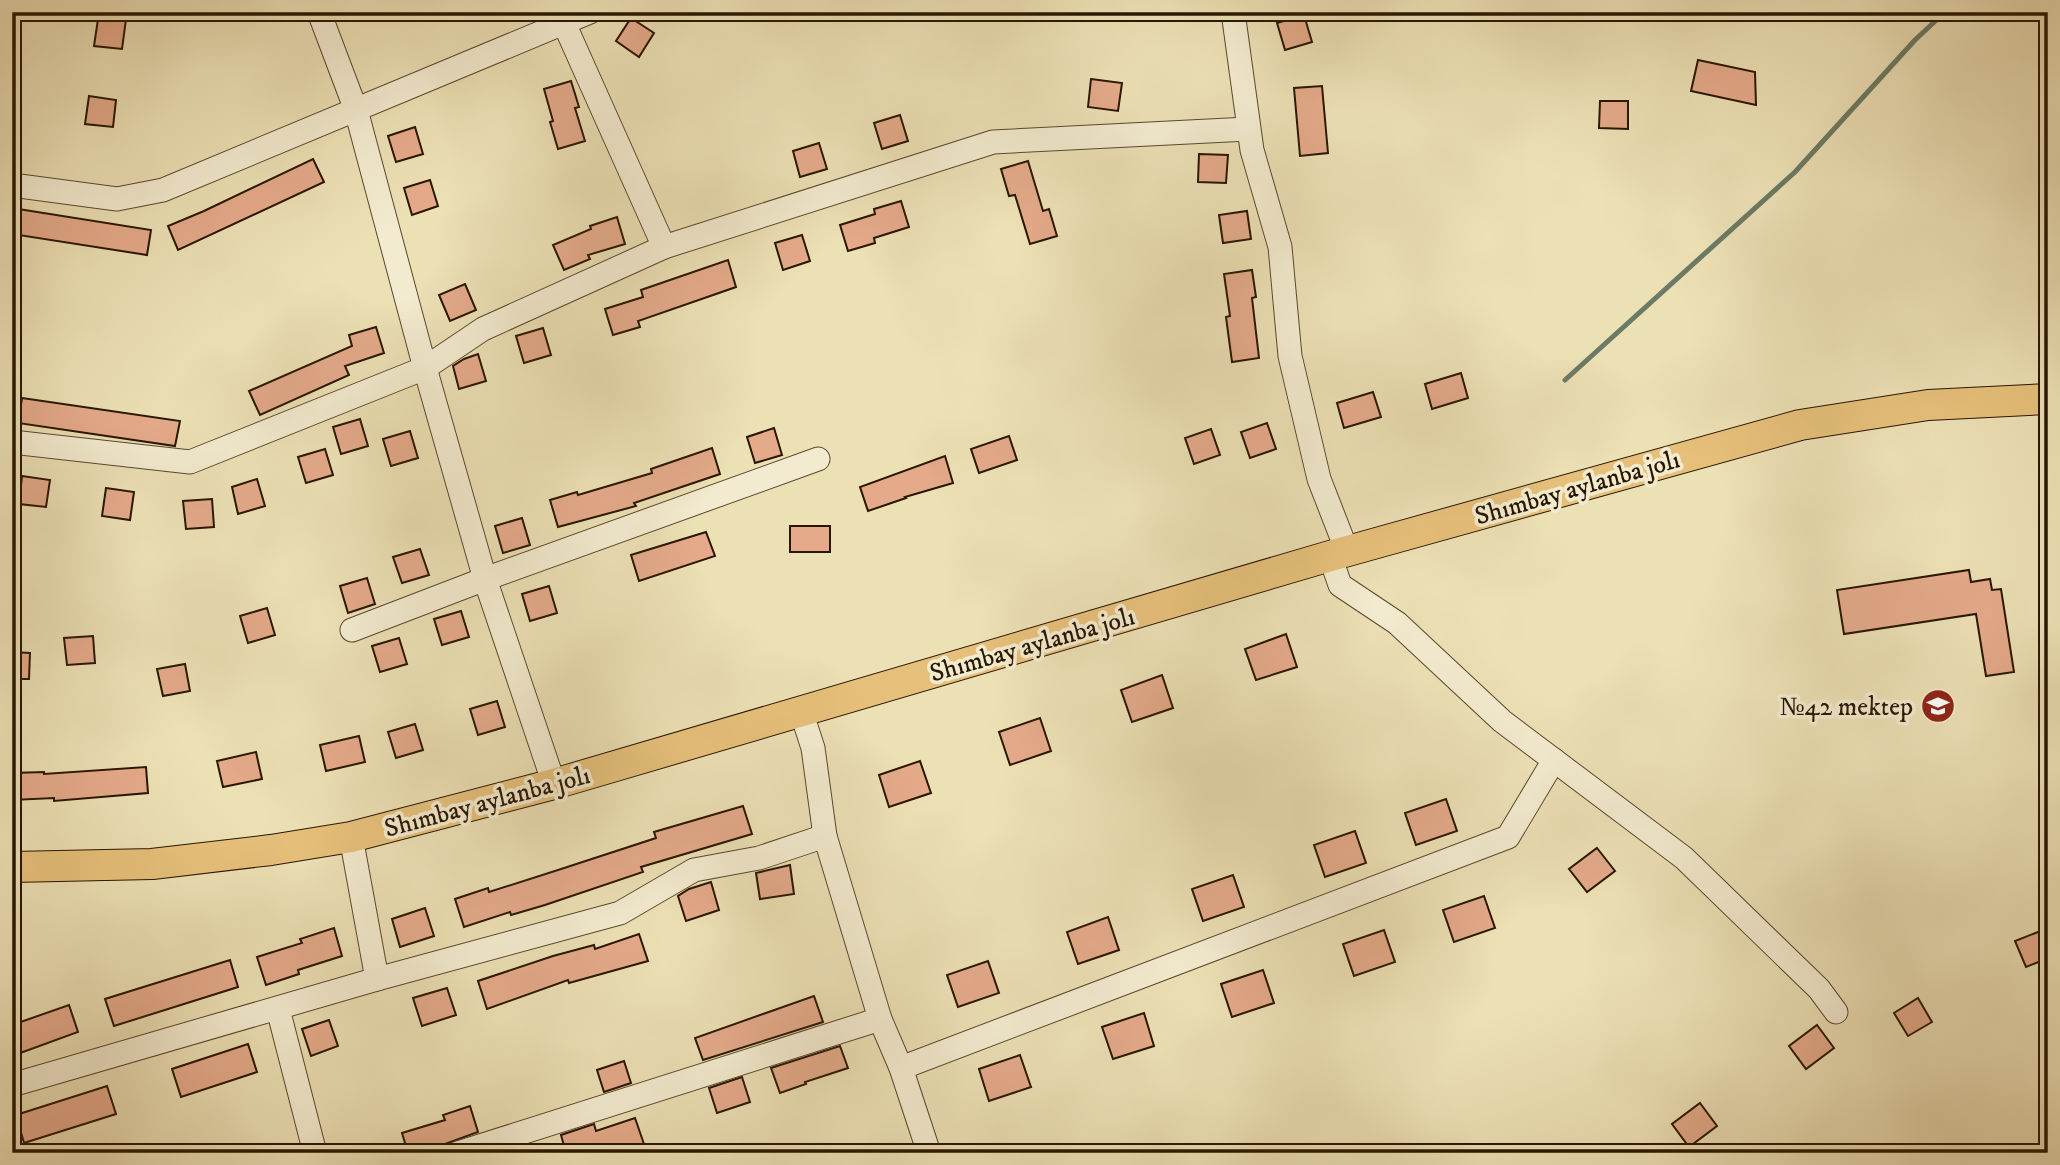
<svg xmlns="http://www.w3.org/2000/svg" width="2060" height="1165" viewBox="0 0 2060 1165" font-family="'IM FELL DW Pica',serif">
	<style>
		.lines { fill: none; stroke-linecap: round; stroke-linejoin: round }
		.stream { stroke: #6c7b65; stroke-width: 5 }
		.building { fill: #e4aa8a; stroke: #291600; stroke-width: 2 }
		.minor-casing { stroke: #5a482d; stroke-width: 25 }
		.major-casing { stroke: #291600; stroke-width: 32 }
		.minor { stroke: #f3ebcf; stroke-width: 23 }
		.major { stroke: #e6c07a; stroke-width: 30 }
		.labels { text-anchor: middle; stroke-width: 7; stroke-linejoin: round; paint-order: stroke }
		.street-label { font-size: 26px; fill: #291600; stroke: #f3ebcf }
		.poi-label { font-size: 26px; fill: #291600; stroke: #f3ebcf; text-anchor: end }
	</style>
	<rect width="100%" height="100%" fill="#ece0b5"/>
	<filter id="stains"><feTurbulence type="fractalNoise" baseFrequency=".00286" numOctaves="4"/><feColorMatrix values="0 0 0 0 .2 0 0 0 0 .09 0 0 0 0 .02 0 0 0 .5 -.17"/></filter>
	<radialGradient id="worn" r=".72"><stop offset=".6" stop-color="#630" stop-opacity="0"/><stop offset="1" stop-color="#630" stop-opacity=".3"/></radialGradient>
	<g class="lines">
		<polyline class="stream" points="1565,380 1795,172 1915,40 1945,12"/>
	</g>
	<g class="building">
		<polygon points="99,12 127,12 122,49 94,46"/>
		<polygon points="1304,15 1312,42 1285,50 1277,23"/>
		<polygon points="631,18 654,33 639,57 616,41"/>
		<polygon points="1698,60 1755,72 1756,105 1691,91"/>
		<polygon points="1091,79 1122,83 1118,111 1088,107"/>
		<polygon points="571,81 579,107 575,108 585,141 558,149 550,122 553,121 544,89"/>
		<polygon points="1322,86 1328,153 1300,156 1294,88"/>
		<polygon points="89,96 116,100 113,127 85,124"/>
		<polygon points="1600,101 1628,101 1628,129 1599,128"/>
		<polygon points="900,115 908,141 882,149 874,123"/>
		<polygon points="415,127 423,154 396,162 388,136"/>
		<polygon points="819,143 827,169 800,177 793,151"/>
		<polygon points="1199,154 1228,155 1226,183 1198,182"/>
		<polygon points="313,159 324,182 178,250 168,226 204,211"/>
		<polygon points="1028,161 1043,211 1049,209 1057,236 1030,244 1015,195 1009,196 1001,169"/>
		<polygon points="430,180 438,206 412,215 404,188"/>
		<polygon points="901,201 909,227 874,238 875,243 848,251 840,225 875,214 874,209"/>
		<polygon points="12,208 151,230 147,255 12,234"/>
		<polygon points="1247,211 1251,239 1223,243 1219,215"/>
		<polygon points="617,217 625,244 588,255 590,259 564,270 553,245 591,229 590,226"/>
		<polygon points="802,235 810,261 783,270 775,243"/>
		<polygon points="728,260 736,287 638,321 640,327 613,335 605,309 643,297 641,290"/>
		<polygon points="1252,270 1256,297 1252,298 1259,358 1232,362 1226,317 1230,316 1224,274"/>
		<polygon points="465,284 476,310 450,321 439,295"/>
		<polygon points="376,327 384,353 345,366 349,375 260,415 249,391 352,346 349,335"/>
		<polygon points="543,328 551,355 524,363 516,336"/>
		<polygon points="478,354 486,381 459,389 453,366 464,359"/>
		<polygon points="1461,373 1468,398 1432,409 1425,384"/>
		<polygon points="1373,392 1381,417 1344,428 1337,403"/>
		<polygon points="22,398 180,421 175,446 18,423"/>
		<polygon points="360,419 368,446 341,454 333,427"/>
		<polygon points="1267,423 1276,449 1250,458 1241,432"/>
		<polygon points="774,428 782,455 755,463 747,437"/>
		<polygon points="1211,429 1220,455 1194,464 1185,438"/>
		<polygon points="410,431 418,458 391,466 383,439"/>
		<polygon points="1009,436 1017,460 979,473 971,449"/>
		<polygon points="712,448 720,474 634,503 636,506 558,527 550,500 577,492 578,495 652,473 651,469"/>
		<polygon points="325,449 333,475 306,483 298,457"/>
		<polygon points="945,456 953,483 905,497 906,498 868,511 860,487"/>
		<polygon points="22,476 50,480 46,507 19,504"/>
		<polygon points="257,479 265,506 238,514 232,487"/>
		<polygon points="106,488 134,492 130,520 102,516"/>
		<polygon points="212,499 214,527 186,529 183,501"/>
		<polygon points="522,518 530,545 503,553 495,526"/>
		<rect x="790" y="526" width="40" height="26"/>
		<polygon points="706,532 715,556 639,581 631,555"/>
		<polygon points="420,549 429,575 402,583 393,557"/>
		<polygon points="1969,570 1971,582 1990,579 1992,590 2001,589 2014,672 1986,676 1976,614 1844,634 1837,590"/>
		<polygon points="367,578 375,604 348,613 340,586"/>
		<polygon points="549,586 557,613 530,621 522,594"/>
		<polygon points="267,608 275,635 248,643 240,616"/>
		<polygon points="461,611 469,637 442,645 434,619"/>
		<polygon points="1286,634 1297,667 1256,680 1245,649"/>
		<polygon points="93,636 95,663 67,665 64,638"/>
		<polygon points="399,638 407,664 380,672 372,646"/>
		<polygon points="12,652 30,653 29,679 12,679"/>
		<polygon points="185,664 190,691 163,696 157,669"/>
		<polygon points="1162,675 1173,708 1132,722 1121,690"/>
		<polygon points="497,701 505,727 478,735 470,709"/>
		<polygon points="1040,718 1051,751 1010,765 999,732"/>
		<polygon points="415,724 423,750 396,758 388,732"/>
		<polygon points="359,736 365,762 326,771 320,745"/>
		<polygon points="256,752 262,779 223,787 217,761"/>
		<polygon points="920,761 931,793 889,807 879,775"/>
		<polygon points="146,767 148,793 54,801 54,798 12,800 12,773 44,772 44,774"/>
		<polygon points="1446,799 1457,831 1416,845 1405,813"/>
		<polygon points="743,806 752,834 641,867 643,872 545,905 511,915 510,912 464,927 455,899 488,888 489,892 558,870 656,838 654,832"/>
		<polygon points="1355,831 1366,863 1325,877 1314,845"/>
		<polygon points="1597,848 1615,871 1587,892 1569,869"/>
		<polygon points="790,865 794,894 760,899 756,873"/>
		<polygon points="1233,875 1244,907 1203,921 1192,889"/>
		<polygon points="711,882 719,910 686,921 678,896 689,889"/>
		<polygon points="1484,896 1495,928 1454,942 1443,910"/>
		<polygon points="425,908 434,936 400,947 392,919"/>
		<polygon points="1108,917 1119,950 1078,964 1067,932"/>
		<polygon points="334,928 342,956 298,970 299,974 266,985 257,957 302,943 300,939"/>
		<polygon points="2048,928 2048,958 2026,967 2015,941"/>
		<polygon points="1384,930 1395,962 1354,976 1343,944"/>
		<polygon points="639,934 648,961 569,983 568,980 487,1009 478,981 553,956 594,945 595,949"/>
		<polygon points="230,960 238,987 114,1026 105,999"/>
		<polygon points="988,961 999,993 958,1007 947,975"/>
		<polygon points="1263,970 1274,1003 1232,1017 1221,984"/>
		<polygon points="447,988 456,1015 422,1026 413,998"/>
		<polygon points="814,996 823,1022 703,1060 695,1038"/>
		<polygon points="1918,998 1932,1022 1908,1036 1894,1013"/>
		<polygon points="69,1005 78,1032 12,1056 12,1025"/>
		<polygon points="1144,1013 1154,1046 1113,1059 1102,1027"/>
		<polygon points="329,1020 338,1046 311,1056 302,1029"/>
		<polygon points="1817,1025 1834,1048 1806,1069 1789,1046"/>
		<polygon points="248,1044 257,1072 181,1097 172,1069"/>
		<polygon points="840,1046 848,1068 805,1082 806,1084 780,1093 771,1068"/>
		<polygon points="1020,1055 1031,1087 989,1101 979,1069"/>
		<polygon points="624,1061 631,1083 604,1092 597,1070"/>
		<polygon points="742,1077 750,1102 717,1113 709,1088"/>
		<polygon points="107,1086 116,1114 24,1143 16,1115"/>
		<polygon points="1700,1103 1717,1126 1689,1147 1672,1124"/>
		<polygon points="470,1106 478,1132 442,1145 444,1150 436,1153 408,1153 402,1133 445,1120 443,1115"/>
		<polygon points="635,1118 644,1144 617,1153 616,1148 600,1153 566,1153 561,1135 594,1124 596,1131"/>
	</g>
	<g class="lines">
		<g class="minor-casing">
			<g id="minor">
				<polyline points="319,12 356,110 425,368 485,579 554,784"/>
				<polyline points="559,12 664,247"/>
				<polyline points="1233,12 1252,150 1280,247 1290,356 1319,479 1347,551"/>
				<polyline points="12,185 117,199 163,190 590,12"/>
				<polyline points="12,442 190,462 425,368 483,329 664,247 993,142 1248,129"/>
				<polyline points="1330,556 1340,585 1397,623 1502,721 1684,858 1819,989 1836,1012"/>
				<polyline points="352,630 485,579 818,459"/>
				<polyline points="801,711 813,748 825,836 880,1019 901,1068 929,1153"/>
				<polyline points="351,837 377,979"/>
				<polyline points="278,1009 315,1153"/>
				<polyline points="901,1068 1508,837 1554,760"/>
				<polyline points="12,1085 377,979 620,913 694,870 759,858 825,836"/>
				<polyline points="458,1153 880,1019"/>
			</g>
		</g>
		<g class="major-casing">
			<polyline id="major" points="12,867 152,864 271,850 351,837 554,784 1330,556 1800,425 1928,405 2048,399"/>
		</g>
		<use href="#minor" class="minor"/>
		<use href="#major" class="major"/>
	</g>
	<defs>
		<g id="school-disc" transform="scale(1.75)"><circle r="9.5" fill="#8f2418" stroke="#f3ebcf"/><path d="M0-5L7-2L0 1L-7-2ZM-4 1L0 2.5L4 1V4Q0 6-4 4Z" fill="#fff"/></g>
	</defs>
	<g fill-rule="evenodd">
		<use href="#school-disc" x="1938" y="706"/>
	</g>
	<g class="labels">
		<g class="street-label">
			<text transform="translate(1577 487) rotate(-16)" y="9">Shımbay aylanba jolı</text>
			<text transform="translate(1032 644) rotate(-16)" y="9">Shımbay aylanba jolı</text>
			<text transform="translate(487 801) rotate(-15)" y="9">Shımbay aylanba jolı</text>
		</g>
		<g class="poi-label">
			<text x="1913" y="715">№42 mektep</text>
		</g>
	</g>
	<rect width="2060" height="1165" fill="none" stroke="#ece0b5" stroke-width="42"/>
	<rect x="14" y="14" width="2032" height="1137" fill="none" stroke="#291600" stroke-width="3.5"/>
	<rect x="21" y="21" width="2018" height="1123" fill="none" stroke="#291600" stroke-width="2"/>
	<rect width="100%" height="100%" filter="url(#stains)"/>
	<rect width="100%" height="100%" fill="url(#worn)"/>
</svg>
